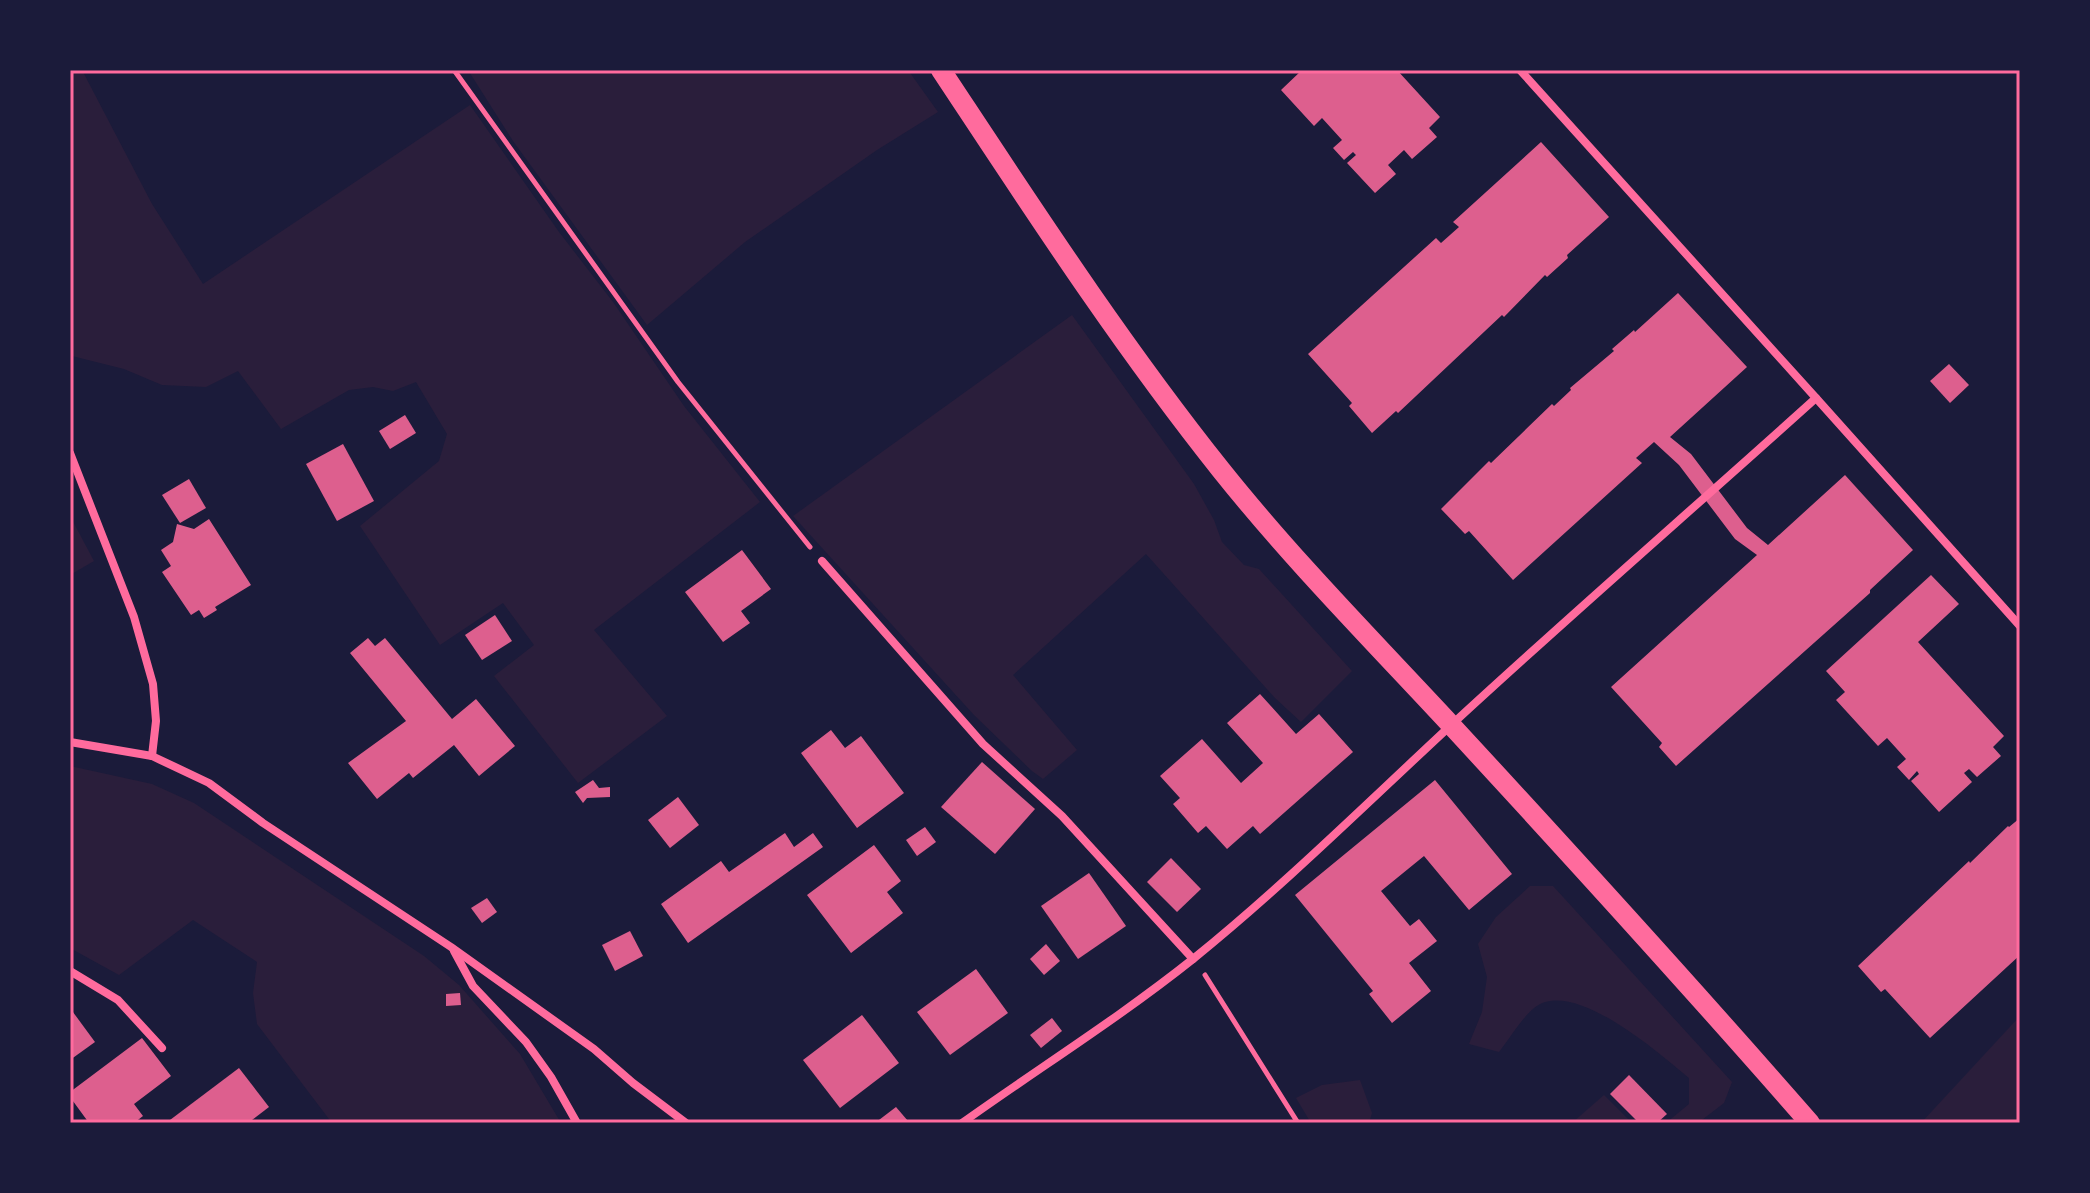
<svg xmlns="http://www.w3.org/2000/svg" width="2090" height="1193" viewBox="0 0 2090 1193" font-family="'Sofia Sans Condensed',sans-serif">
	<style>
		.green { fill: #2a1e3b }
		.building { fill: #dd5f8e }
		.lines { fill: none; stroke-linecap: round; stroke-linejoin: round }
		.path { stroke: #ff6b9d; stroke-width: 5 }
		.minor { stroke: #ff6b9d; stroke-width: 8 }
		.primary { stroke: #ff6b9d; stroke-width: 20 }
		.neatline { fill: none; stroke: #ff6b9d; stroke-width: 3 }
	</style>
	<rect width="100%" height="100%" fill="#1b1b3a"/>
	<g class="green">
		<polygon points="70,70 82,70 152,204 203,284 470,105 559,232 613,302 684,406 760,502 594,630 667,716 578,783 494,676 534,645 503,603 440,645 360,526 439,461 447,434 416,382 393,391 373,387 349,390 281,429 238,371 206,387 162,385 124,369 72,356 70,353"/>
		<polygon points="468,70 908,70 938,112 877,150 745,242 647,325 513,141"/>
		<polygon points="1072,315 1194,484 1214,520 1222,542 1244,565 1259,569 1352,671 1301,722 1275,698 1146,554 1013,675 1077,750 1043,779 1032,771 974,715 793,516"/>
		<polygon points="70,516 94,561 70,575"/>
		<polygon points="70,766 152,784 194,803 424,956 459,985 520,1054 561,1123 332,1123 257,1024 253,993 257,962 193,920 119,975 70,948"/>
		<path d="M1530,886H1553L1732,1082L1724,1103L1698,1123H1666L1689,1104V1078C1660,1054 1572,976 1534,1008C1521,1019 1510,1038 1499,1052L1469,1044L1482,1012L1487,977L1478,944L1496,917Z"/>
		<polygon points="2020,1016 2020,1123 1921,1123"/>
		<polygon points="1360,1080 1372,1113 1369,1123 1311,1123 1296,1098 1322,1085"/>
		<polygon points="1604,1095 1632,1123 1572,1123"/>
	</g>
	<g class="building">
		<polygon points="1302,70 1397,70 1440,117 1429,128 1437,137 1412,159 1404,150 1388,165 1396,174 1375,193 1347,163 1356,155 1353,152 1344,160 1333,148 1342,140 1322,118 1314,126 1281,90"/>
		<polygon points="1541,142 1609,217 1567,255 1568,258 1547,277 1545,275 1504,317 1502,315 1398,413 1396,411 1372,433 1349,406 1352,403 1308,354 1436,238 1441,243 1459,227 1453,222"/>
		<polygon points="1678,293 1747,367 1670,437 1691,454 1747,528 1768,545 1845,475 1913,550 1870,590 1870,593 1676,766 1659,747 1662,743 1611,687 1757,555 1735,539 1679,465 1654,442 1636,458 1642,463 1513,580 1469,531 1465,534 1441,509 1489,461 1491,463 1552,404 1554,406 1571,390 1570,388 1614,351 1612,349 1634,330 1635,332"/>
		<polygon points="1949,364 1969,385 1950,403 1930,381"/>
		<polygon points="405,415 416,433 390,449 379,431"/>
		<polygon points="343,444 374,501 337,521 306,464"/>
		<polygon points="189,479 206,508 180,523 162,495"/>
		<polygon points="209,519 251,585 215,607 217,610 204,618 199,610 191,615 162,572 171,566 161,550 173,542 177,524 194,529"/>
		<polygon points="742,550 771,589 741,611 750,623 723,642 685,592"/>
		<polygon points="1931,575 1959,604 1918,642 2004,736 1993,747 2001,756 1977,777 1969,769 1964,773 1972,782 1939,812 1911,781 1919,774 1917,771 1909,780 1897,767 1906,759 1887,738 1878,746 1836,700 1845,692 1826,671"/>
		<polygon points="495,615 512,641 482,660 465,635"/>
		<polygon points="368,638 375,646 385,638 452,719 476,699 515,746 479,776 454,745 413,778 409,773 377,799 348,763 406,721 350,653"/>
		<polygon points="1260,694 1296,734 1319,714 1353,752 1260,834 1253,826 1227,849 1206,826 1198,833 1173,804 1180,798 1160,776 1202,739 1241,783 1263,763 1227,723"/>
		<polygon points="831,730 845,748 861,736 904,793 857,828 801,753"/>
		<polygon points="982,762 1035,809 995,854 941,807"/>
		<polygon points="593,780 599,788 610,787 610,797 587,798 583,803 575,792"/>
		<polygon points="1435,780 1512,874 1469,910 1424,856 1381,891 1410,926 1419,919 1437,941 1409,963 1431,991 1392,1023 1369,994 1373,991 1295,895"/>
		<polygon points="678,797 699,825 670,848 648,820"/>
		<polygon points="2020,818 2020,955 1930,1038 1885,989 1881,992 1858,966 1969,861 1970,863 2008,826 2009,827"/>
		<polygon points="925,827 936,842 917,856 906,840"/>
		<polygon points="785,833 794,847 813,833 823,847 688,943 661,904 721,861 729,872"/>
		<polygon points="874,845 901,881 887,892 903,913 851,953 807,895"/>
		<polygon points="1171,858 1201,889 1177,912 1147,882"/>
		<polygon points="1089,873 1126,926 1078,959 1041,906"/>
		<polygon points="487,898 497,912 482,923 471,908"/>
		<polygon points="630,931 643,956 615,971 602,945"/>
		<polygon points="1046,944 1060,961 1044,975 1030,959"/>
		<polygon points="976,969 1008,1013 950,1055 917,1012"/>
		<polygon points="460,993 461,1005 446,1006 446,994"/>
		<polygon points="70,1008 95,1042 70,1060"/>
		<polygon points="862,1015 899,1063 840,1108 803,1060"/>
		<polygon points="1052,1018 1062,1031 1041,1048 1030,1035"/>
		<polygon points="142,1038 171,1076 134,1104 143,1116 134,1123 89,1123 70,1097 70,1092"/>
		<polygon points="239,1068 269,1107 248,1123 166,1123"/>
		<polygon points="1629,1075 1667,1114 1657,1123 1639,1123 1610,1094"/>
		<polygon points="896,1107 908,1121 905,1123 875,1123"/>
	</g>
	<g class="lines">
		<g class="path">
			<polyline points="454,70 678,382 810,547"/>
			<polyline points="1205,975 1298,1123"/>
		</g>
		<g class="minor">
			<polyline points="1520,70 1816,398"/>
			<polyline points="70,453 134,617 153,684 156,721 152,756"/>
			<polyline points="822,561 983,744 1062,816 1193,959"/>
			<polyline points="70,742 152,756 209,783 263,823 451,947 594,1049 633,1083 686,1123"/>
			<polyline points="454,951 473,986 526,1042 551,1077 577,1123"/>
			<polyline points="70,971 118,1000 162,1048"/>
			<path d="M962,1123C1039,1068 1119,1018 1193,959C1282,887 1364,806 1448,728C1569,616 1694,508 1816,398L2020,626"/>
		</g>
		<path class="primary" d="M941,70C1031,206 1119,342 1221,470C1292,559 1373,641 1451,725C1572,856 1692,988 1810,1123"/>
	</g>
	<rect width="2090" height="1193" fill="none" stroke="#1b1b3a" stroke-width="144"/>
	<rect x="72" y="72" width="1946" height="1049" class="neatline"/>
</svg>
